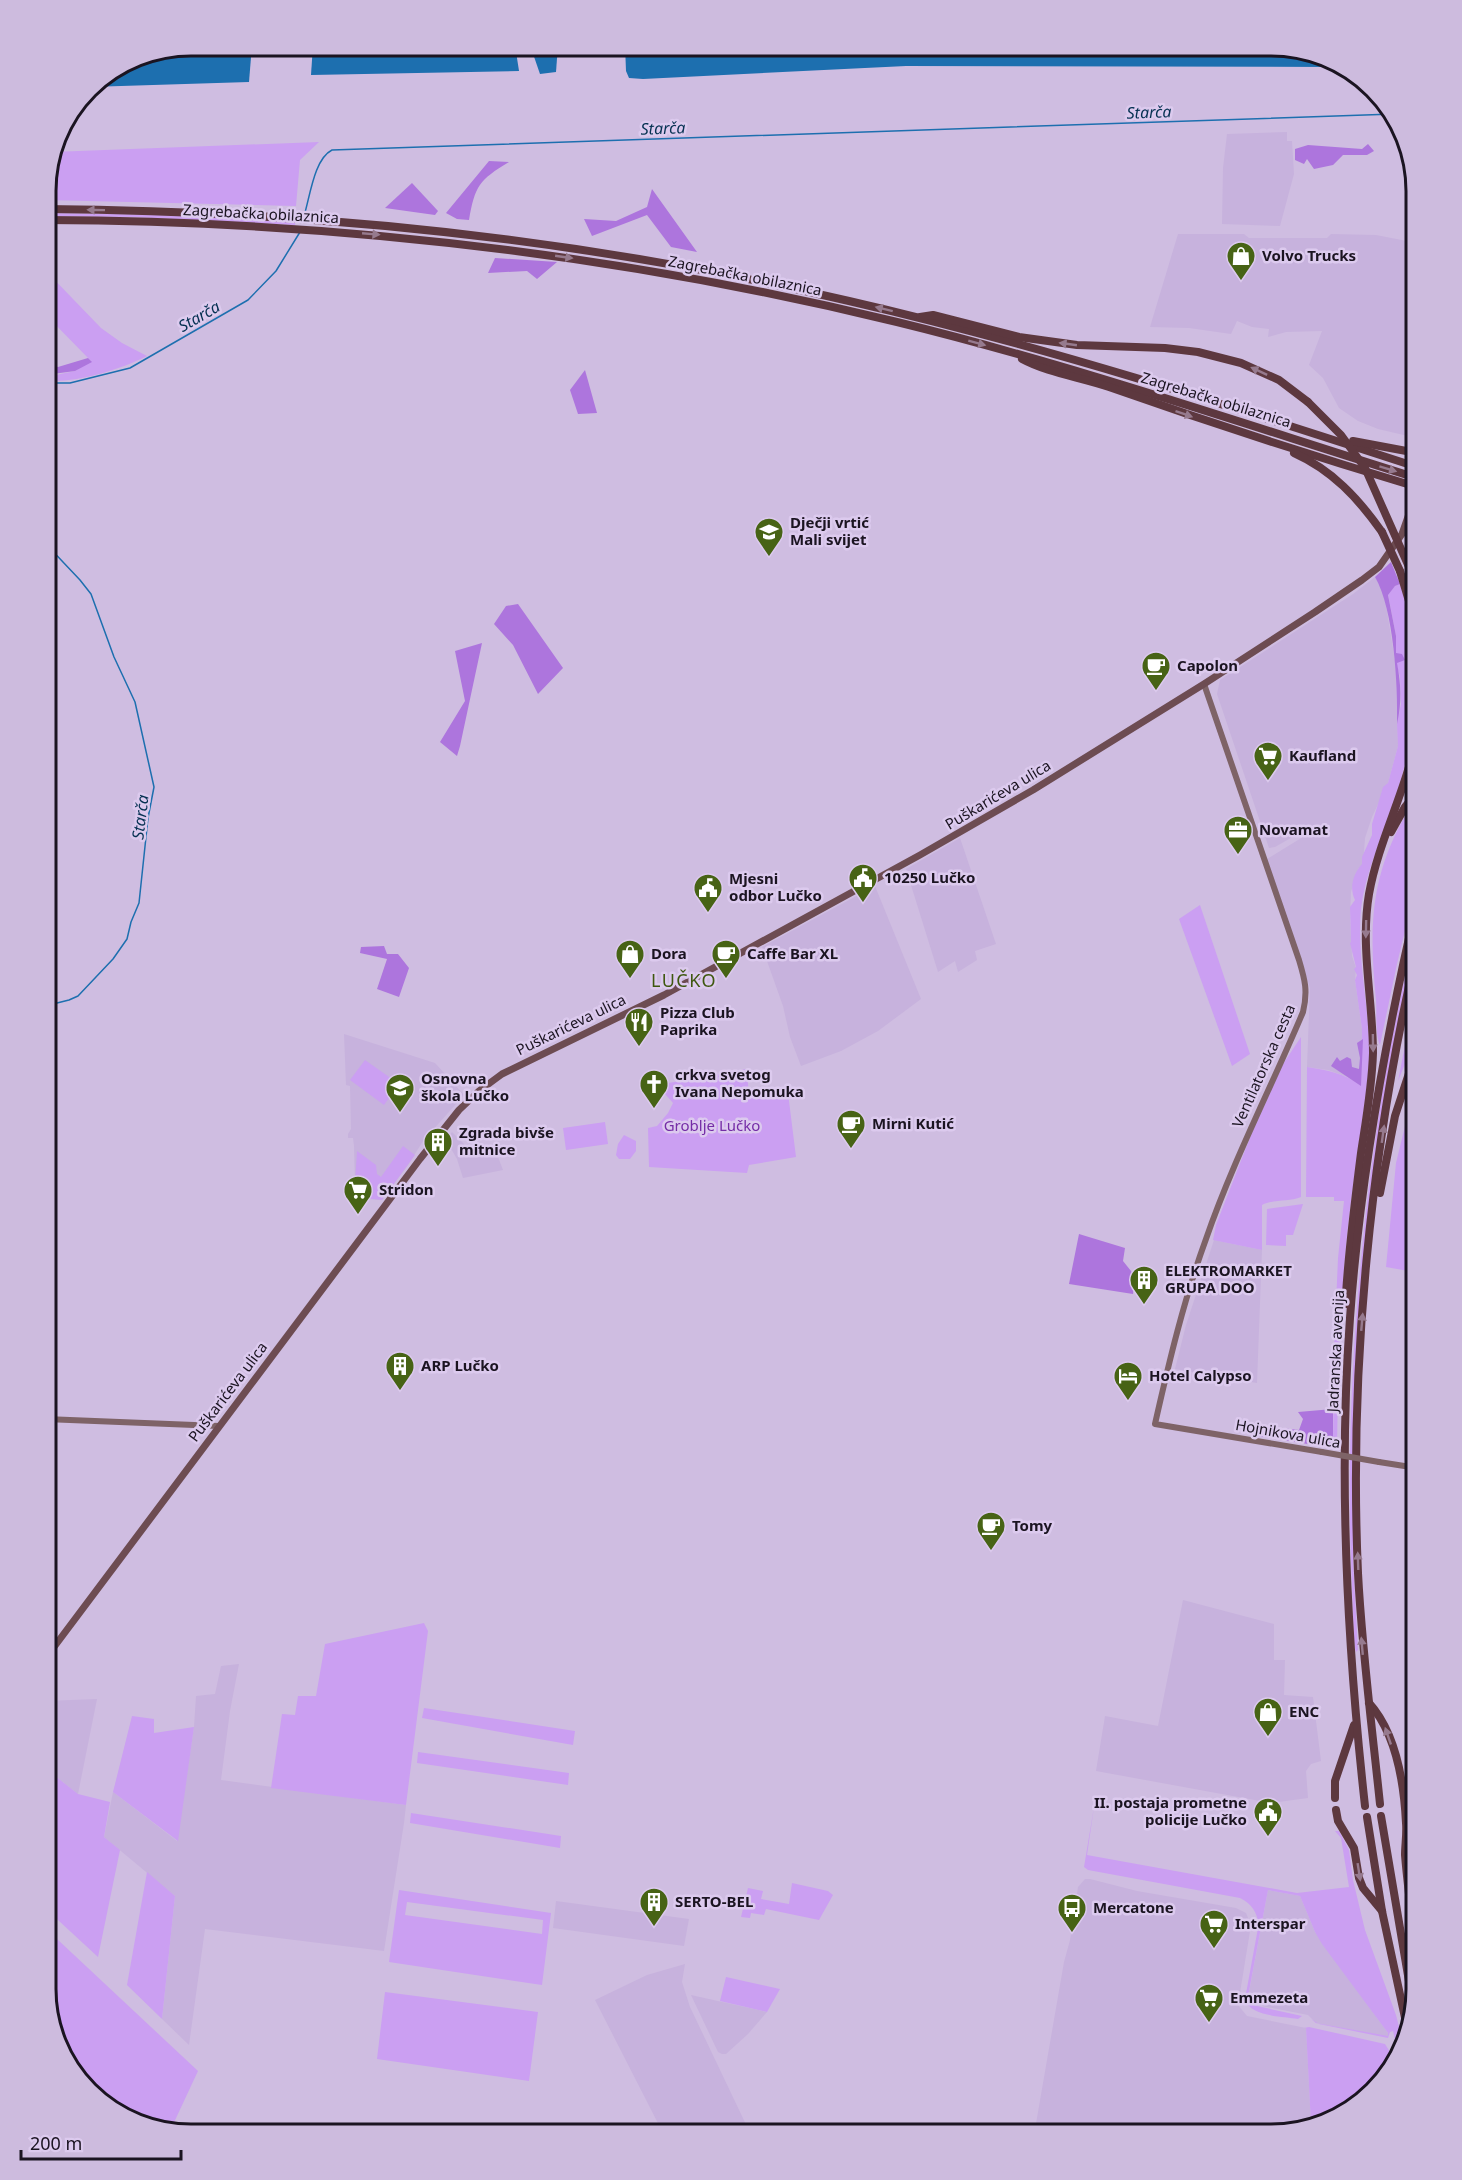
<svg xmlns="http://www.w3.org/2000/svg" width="1462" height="2180" viewBox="0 0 1462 2180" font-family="'Noto Sans',sans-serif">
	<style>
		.built { fill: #c7b2dd }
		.green { fill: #cb9ff2; fill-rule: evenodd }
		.forest { fill: #ad75dd }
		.water { fill: #1d6faf }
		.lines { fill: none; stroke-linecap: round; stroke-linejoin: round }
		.stream { stroke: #1d6faf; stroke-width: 1.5 }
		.secondary { stroke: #7e6367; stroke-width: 6 }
		.primary { stroke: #6d4c52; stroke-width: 7 }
		.motorway { stroke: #5d383f; stroke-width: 8 }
		.secondary-bridge { stroke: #7e6367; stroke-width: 6 }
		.motorway-bridge { stroke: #5d383f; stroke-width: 8 }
		.oneway { fill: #967a8e }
		.labels { text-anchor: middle; stroke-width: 5; stroke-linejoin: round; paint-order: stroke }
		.street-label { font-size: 15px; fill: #1b1421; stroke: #dccaee }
		.poi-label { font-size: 15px; font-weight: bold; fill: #1b1421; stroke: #dccaee; text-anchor: start }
		.park-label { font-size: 15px; fill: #742ca6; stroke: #dccaee }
		.water-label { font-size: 16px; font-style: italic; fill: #063152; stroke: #dccaee }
		.quarter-label { font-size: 18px; letter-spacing: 1.5px; fill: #3e570f; stroke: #dccaee }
		.rim { fill: none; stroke: #1b1421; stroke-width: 3 }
	</style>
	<rect width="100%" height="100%" fill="#cfbde1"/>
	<g class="built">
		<polygon points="1287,132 1287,141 1292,141 1294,174 1280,226 1222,224 1223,168 1227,134"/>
		<polygon points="1178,234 1244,234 1249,238 1327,238 1331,234 1376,235 1417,243 1417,431 1408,436 1378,429 1358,421 1339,408 1323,378 1309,365 1322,331 1286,332 1268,337 1269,329 1252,327 1237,321 1231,334 1189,328 1150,327"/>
		<polygon points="1375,577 1384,592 1396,667 1398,746 1388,783 1372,817 1365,838 1363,864 1358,869 1351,892 1350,919 1352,956 1356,968 1355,980 1362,1029 1361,1086 1353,1079 1328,1070 1307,1067 1310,988 1267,859 1311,832 1310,827 1275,847 1269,848 1217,694 1220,680 1353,594"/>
		<polygon points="960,838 996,944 975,951 977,960 958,972 955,961 938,972 906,869"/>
		<polygon points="875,886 921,999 878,1031 841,1051 801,1066 790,1037 783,1006 762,947"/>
		<polygon points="344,1034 435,1063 464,1095 423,1141 408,1165 382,1200 355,1198 351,1195 351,1188 355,1183 354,1146 353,1138 348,1138 348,1134 351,1129 350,1086 346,1085"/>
		<polygon points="452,1132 473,1153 479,1150 484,1154 493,1144 503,1170 463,1178 457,1159 446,1140"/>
		<polygon points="1214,1240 1262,1250 1257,1383 1175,1369 1186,1325"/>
		<polygon points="1183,1600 1274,1624 1274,1660 1285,1660 1284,1695 1313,1697 1321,1761 1311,1764 1306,1771 1308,1798 1271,1803 1096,1771 1105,1716 1158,1726"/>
		<polygon points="239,1664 230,1711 221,1780 406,1805 404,1823 384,1951 205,1929 189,2045 162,2019 175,1896 104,1837 113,1792 177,1841 194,1727 196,1696 215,1694 221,1666"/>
		<polygon points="97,1699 78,1794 45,1768 45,1701"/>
		<polygon points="1085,1879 1090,1879 1137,1891 1236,1908 1246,1913 1251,1925 1238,2005 1247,2016 1306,2028 1311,2124 1272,2135 1034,2135 1064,1962 1070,1940 1078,1887"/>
		<polygon points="1268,1890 1300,1896 1315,1932 1388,2033 1388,2037 1316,2023 1308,2015 1247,2003"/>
		<polygon points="556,1901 689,1919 684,1946 553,1928"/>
		<polygon points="685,1964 682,1982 690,2007 751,2135 706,2135 703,2129 692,2135 664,2135 595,2000 647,1975"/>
		<polygon points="691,1995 767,2012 748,2034 726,2054 722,2054 718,2052"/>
	</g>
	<g class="green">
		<polygon points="319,142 300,160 296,206 45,200 45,181 52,152"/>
		<polygon points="45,213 173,215 295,222 295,225 133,217 45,216"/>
		<path d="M45,270L101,328L122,343L147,356C121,369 83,381 53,381L51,376L75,371L91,361L45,314Z"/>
		<polygon points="1417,508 1417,574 1405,547"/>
		<path d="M1400,584C1425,666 1419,731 1391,810C1380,843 1365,874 1361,909C1356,962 1372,1014 1369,1067C1368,1083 1365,1100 1363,1116C1357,1160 1350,1203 1346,1246C1340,1314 1338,1382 1337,1449L1333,1448L1334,1350L1338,1258L1344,1201H1334V1197H1306L1307,1067C1327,1070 1345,1074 1361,1085L1362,1029L1355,980L1357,975L1354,969L1356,967L1350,943L1351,942L1350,907L1355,900C1349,888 1353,874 1362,864V857L1372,835V824L1383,787L1388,783L1398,746L1397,724L1401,704L1400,677L1396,662L1405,660L1396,654V636L1388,594L1395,586Z"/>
		<path d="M1417,797V881L1397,964L1380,1045C1375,1034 1377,1013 1376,1000C1368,920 1371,866 1417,797Z"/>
		<polygon points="1200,905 1250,1054 1232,1066 1179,919"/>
		<path d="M1417,923V936L1388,1073L1353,1432V1561L1358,1650L1356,1652C1353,1641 1354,1627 1353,1616C1352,1587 1351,1559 1350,1530C1348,1391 1358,1252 1379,1114C1388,1050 1403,987 1417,923Z"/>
		<polygon points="1417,984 1417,1035 1398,1081"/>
		<path d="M1301,1037V1197C1289,1202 1274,1199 1262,1205V1250L1213,1240L1216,1225L1251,1135L1283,1064Z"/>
		<polygon points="365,1060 399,1084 384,1105 350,1080"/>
		<polygon points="747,1069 749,1098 788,1093 796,1157 749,1165 747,1173 649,1167 648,1128 657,1126 668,1113 673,1103 665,1094 663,1084"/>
		<polygon points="605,1122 608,1144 566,1150 563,1128"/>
		<polygon points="1406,1122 1417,1122 1417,1269 1414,1272 1386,1267 1396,1163"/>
		<polygon points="624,1135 636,1141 636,1151 630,1159 619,1159 616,1155 618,1144"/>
		<polygon points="403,1146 415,1155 382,1200 352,1197 351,1188 355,1183 357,1151 376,1165 377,1174 381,1177"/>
		<polygon points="1303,1204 1293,1235 1286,1235 1286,1246 1266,1245 1267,1209"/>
		<polygon points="424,1623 428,1631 406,1805 271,1788 282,1714 295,1715 298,1696 316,1696 325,1644"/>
		<polygon points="424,1708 575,1731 573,1745 422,1718"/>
		<polygon points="132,1716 154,1719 154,1733 194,1727 178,1841 113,1792"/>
		<polygon points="418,1752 569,1773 568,1785 417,1763"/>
		<polygon points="45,1768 78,1794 110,1802 104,1837 120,1850 98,1957 45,1908"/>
		<path d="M1094,1807L1087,1855L1297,1893L1349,1887L1341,1838L1335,1831H1339L1349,1850L1353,1880L1365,1930L1396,2015L1403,2042L1399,2056L1393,2031L1390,2032L1388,2038L1319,2024L1311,2019L1316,2023L1388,2036V2033L1322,1944L1315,1932L1300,1896L1268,1890L1247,2002L1248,2004L1302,2016L1298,2019C1282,2016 1250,2017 1245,1999L1258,1928C1259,1914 1252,1904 1240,1898L1088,1870L1084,1867Z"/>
		<polygon points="411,1813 561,1836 560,1848 410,1823"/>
		<polygon points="147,1872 175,1896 162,2019 127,1985"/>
		<polygon points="792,1883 828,1891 833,1895 819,1920 766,1909 764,1915 751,1913 750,1918 741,1917 748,1888 763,1891 761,1899 789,1904"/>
		<path d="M399,1890L551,1913L542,1985L389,1962ZM407,1902L543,1920L542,1934L405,1915Z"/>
		<polygon points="57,1939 198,2071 170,2131 110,2111 64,2062 45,1989 45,1967"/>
		<polygon points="726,1977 780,1989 767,2012 720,2001"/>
		<polygon points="385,1992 538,2012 529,2081 377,2059"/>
		<polygon points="1309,2027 1385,2044 1390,2052 1393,2066 1344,2116 1311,2124 1306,2028 1304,2028"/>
	</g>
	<g class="forest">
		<polygon points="1368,144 1374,151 1367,155 1343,155 1333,165 1314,169 1307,159 1304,164 1295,160 1295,149 1308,145 1362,149"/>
		<path d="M489,161L509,162C479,180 475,186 469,220L457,219L446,213Z"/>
		<polygon points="412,183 438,211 435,215 385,208"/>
		<polygon points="652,189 697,252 671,247 647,215 592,236 584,219 616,221 647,207"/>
		<polygon points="495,258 557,262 537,279 527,271 488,273"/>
		<polygon points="88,358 92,362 75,371 45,375 45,362 58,367"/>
		<polygon points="585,370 597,413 578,414 570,390"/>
		<path d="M1391,562L1400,584L1395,586L1388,595L1396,636V653L1402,654L1405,660L1397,663C1401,684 1402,703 1397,724C1398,686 1394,609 1375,577Z"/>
		<polygon points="518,604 563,668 538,694 513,645 494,624 506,606"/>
		<polygon points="482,643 460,746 457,756 440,742 465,701 455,651"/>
		<polygon points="384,946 387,954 398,954 409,968 399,997 377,989 387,959 360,953 361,947"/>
		<polygon points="1363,1039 1361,1086 1331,1066 1337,1057 1340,1061 1347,1057 1351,1059 1352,1067 1359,1069 1360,1058 1357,1043"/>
		<polygon points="1079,1234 1125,1248 1123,1261 1135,1276 1133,1294 1069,1284"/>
		<polygon points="1333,1409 1333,1448 1251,1435 1264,1426 1299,1430 1303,1419 1298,1412"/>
	</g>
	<g class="water">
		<polygon points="191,45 252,45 249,82 89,87 135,56"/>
		<polygon points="313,45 515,45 519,71 311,75"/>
		<polygon points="530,45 558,45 556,72 540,74"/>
		<polygon points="625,45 1281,45 1340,63 1334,67 906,66 643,79 629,78 626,71"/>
	</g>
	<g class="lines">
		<g class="stream">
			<path d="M304,216C310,197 314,159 332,150L1394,114"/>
			<polyline points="45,383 70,383 130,368 248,300 276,271 300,232"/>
			<polyline points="45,1006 69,1000 78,996 113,959 127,939 131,922 139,903 148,818 154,787 135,702 114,657 91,594 80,580 45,543"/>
		</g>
		<g class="secondary">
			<path d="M1204,684L1299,960C1305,980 1308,991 1303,1012C1271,1088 1233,1161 1206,1239C1184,1299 1169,1362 1155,1424L1322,1452"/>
			<polyline points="45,1419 219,1426"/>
			<polyline points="1379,1462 1417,1468"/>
		</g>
		<polyline class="primary" points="45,1659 420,1159 459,1110 479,1091 502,1074 664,995 920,855 1033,790 1204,684 1315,612 1362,580 1379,567 1402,534 1417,491"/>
		<g class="motorway">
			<path d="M45,209C316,211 585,239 849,301C1041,345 1230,406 1417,467"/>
			<path d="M45,220C332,221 618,254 897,322C1073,365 1244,424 1417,478"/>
			<polyline points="920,317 933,315 1019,337 1077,345 1165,348 1198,352 1241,363 1279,380 1308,402"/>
			<path d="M1022,359C1048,373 1080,377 1109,387C1211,423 1313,456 1417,487"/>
			<polyline points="1353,441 1417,453"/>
			<path d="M1294,453C1332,470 1358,498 1382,532"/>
			<polyline points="1400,571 1412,611 1417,640"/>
			<polyline points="1391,832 1405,807 1417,792"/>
			<polyline points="1380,1193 1395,1116 1417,1049"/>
			<path d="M1347,1304L1346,1294C1349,1247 1355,1200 1361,1153C1366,1120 1372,1087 1373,1053C1373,1000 1360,947 1369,894C1379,838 1408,788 1417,732"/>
			<path d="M1369,1703C1397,1734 1404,1783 1406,1823C1407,1834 1405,1845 1405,1855C1407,1881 1411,1907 1413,1933C1414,1948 1414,1963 1417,1978"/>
			<polyline points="1335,1798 1335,1781 1354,1725"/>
			<path d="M1380,1804C1372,1727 1362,1651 1358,1573C1349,1371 1370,1149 1417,951"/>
			<path d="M1365,1806C1347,1644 1338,1480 1350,1318C1360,1178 1385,1040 1417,903"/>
			<polyline points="1336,1810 1338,1821 1354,1848 1359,1878 1363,1888 1382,1911"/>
			<polyline points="1381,1816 1413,2005"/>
			<polyline points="1367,1817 1382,1911 1407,2027"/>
		</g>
		<polyline class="secondary-bridge" points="1322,1452 1379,1462"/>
		<g class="motorway-bridge">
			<polyline points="1308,402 1341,435 1365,468 1417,585"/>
			<polyline points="1382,532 1400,571"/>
		</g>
	</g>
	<defs><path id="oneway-solid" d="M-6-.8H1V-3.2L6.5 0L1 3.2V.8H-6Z" transform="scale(1.5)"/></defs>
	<g class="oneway">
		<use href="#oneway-solid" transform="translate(96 210) rotate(-179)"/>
		<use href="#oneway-solid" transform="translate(371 234) rotate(5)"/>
		<use href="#oneway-solid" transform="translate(564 257) rotate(8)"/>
		<use href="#oneway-solid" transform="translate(884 309) rotate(-166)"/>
		<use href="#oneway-solid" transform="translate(977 343) rotate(15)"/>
		<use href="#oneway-solid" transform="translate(1068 344) rotate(-172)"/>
		<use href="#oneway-solid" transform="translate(1259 371) rotate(-155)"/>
		<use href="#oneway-solid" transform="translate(1184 414) rotate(19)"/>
		<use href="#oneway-solid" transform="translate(1388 469) rotate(17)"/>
		<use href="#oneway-solid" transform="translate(1366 929) rotate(91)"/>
		<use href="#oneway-solid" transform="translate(1373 1043) rotate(89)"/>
		<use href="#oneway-solid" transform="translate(1383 1134) rotate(-82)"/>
		<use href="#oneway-solid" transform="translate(1362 1322) rotate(-85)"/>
		<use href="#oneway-solid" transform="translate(1358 1561) rotate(-92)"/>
		<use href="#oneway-solid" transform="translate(1362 1646) rotate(-95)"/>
		<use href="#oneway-solid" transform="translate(1388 1736) rotate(-109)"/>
		<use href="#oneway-solid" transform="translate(1359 1872) rotate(81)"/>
	</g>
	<defs>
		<g id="shop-pin" transform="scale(1.5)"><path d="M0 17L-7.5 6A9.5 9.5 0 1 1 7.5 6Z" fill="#476315" stroke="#dccaee"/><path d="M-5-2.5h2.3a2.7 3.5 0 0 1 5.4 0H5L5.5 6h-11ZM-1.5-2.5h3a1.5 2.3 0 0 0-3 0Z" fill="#fff"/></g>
		<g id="school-pin" transform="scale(1.5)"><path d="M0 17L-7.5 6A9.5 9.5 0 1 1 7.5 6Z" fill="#476315" stroke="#dccaee"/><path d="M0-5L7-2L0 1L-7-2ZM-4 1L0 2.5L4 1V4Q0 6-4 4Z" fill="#fff"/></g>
		<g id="cafe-pin" transform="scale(1.5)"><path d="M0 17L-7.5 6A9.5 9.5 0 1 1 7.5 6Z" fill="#476315" stroke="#dccaee"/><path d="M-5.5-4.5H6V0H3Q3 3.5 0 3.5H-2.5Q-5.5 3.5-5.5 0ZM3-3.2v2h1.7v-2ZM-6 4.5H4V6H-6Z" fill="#fff"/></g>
		<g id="supermarket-pin" transform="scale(1.5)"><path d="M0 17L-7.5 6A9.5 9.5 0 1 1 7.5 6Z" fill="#476315" stroke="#dccaee"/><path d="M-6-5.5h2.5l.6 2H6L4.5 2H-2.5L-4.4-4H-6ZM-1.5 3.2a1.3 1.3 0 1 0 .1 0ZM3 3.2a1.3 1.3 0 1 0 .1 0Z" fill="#fff"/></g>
		<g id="office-pin" transform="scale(1.5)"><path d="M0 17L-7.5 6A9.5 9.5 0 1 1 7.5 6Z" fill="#476315" stroke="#dccaee"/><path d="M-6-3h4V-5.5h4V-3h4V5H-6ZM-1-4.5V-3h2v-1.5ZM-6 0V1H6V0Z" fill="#fff"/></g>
		<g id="civic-pin" transform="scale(1.5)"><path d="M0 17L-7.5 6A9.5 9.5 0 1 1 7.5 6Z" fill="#476315" stroke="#dccaee"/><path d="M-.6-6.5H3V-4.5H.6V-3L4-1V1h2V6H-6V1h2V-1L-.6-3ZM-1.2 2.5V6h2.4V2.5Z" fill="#fff"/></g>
		<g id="restaurant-pin" transform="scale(1.5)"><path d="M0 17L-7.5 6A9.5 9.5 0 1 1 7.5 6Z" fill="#476315" stroke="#dccaee"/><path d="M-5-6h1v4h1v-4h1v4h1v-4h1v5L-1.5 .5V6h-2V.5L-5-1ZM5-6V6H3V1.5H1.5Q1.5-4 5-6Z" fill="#fff"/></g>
		<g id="church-pin" transform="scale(1.5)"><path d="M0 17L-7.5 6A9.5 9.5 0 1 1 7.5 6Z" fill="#476315" stroke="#dccaee"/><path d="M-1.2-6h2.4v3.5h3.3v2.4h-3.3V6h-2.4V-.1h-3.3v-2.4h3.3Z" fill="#fff"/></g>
		<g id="building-pin" transform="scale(1.5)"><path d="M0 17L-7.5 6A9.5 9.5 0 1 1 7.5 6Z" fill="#476315" stroke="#dccaee"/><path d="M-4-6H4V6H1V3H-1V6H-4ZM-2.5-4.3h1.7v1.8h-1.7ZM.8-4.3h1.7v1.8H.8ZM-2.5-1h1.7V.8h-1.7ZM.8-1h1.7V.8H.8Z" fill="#fff"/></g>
		<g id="hotel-pin" transform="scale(1.5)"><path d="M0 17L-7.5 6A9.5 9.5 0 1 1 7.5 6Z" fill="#476315" stroke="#dccaee"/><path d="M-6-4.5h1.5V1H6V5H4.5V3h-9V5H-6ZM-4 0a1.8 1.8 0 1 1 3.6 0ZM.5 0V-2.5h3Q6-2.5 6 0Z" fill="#fff"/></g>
		<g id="bus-pin" transform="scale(1.5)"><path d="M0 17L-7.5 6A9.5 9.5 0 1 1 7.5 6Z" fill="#476315" stroke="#dccaee"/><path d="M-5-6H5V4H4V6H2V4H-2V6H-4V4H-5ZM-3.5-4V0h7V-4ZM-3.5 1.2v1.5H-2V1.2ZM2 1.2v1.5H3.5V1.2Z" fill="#fff"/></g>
	</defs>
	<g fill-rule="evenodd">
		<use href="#shop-pin" x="1241" y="256"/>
		<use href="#school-pin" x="769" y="532"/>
		<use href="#cafe-pin" x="1156" y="666"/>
		<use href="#supermarket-pin" x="1268" y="756"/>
		<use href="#office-pin" x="1238" y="830"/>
		<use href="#civic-pin" x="863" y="878"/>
		<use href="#civic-pin" x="708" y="888"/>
		<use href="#shop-pin" x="630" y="954"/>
		<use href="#cafe-pin" x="726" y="954"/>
		<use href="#restaurant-pin" x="639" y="1022"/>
		<use href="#church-pin" x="654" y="1084"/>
		<use href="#school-pin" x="400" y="1088"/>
		<use href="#cafe-pin" x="851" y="1124"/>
		<use href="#building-pin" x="438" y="1142"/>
		<use href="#supermarket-pin" x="358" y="1190"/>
		<use href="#building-pin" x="1144" y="1280"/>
		<use href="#building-pin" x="400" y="1366"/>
		<use href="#hotel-pin" x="1128" y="1376"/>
		<use href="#cafe-pin" x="991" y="1526"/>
		<use href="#shop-pin" x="1268" y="1712"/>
		<use href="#civic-pin" x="1268" y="1812"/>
		<use href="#building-pin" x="654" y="1902"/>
		<use href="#bus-pin" x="1072" y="1908"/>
		<use href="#supermarket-pin" x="1214" y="1924"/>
		<use href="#supermarket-pin" x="1209" y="1998"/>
	</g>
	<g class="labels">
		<g class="street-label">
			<text transform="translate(261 214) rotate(3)" y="5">Zagrebačka obilaznica</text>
			<text transform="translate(745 276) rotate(11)" y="5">Zagrebačka obilaznica</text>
			<text transform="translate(1216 400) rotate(17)" y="5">Zagrebačka obilaznica</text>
			<text transform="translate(998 795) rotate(-31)" y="5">Puškarićeva ulica</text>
			<text transform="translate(571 1025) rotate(-26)" y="5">Puškarićeva ulica</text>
			<text transform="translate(1264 1066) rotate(-66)" y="5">Ventilatorska cesta</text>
			<text transform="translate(1336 1351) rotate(-87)" y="5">Jadranska avenija</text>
			<text transform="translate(228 1392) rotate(-53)" y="5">Puškarićeva ulica</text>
			<text transform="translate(1288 1434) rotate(10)" y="5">Hojnikova ulica</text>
		</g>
		<g class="poi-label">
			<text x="1262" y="261">Volvo Trucks</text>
			<text x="790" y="528">Dječji vrtić<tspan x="790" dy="17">Mali svijet</tspan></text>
			<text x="1177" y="671">Capolon</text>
			<text x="1289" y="761">Kaufland</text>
			<text x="1259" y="835">Novamat</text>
			<text x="884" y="883">10250 Lučko</text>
			<text x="729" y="884">Mjesni<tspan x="729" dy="17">odbor Lučko</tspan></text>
			<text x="651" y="959">Dora</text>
			<text x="747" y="959">Caffe Bar XL</text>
			<text x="660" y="1018">Pizza Club<tspan x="660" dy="17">Paprika</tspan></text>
			<text x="675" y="1080">crkva svetog<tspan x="675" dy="17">Ivana Nepomuka</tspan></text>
			<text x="421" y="1084">Osnovna<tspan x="421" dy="17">škola Lučko</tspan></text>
			<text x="872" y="1129">Mirni Kutić</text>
			<text x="459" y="1138">Zgrada bivše<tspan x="459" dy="17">mitnice</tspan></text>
			<text x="379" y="1195">Stridon</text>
			<text x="1165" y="1276">ELEKTROMARKET<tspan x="1165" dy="17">GRUPA DOO</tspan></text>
			<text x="421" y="1371">ARP Lučko</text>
			<text x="1149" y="1381">Hotel Calypso</text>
			<text x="1012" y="1531">Tomy</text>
			<text x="1289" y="1717">ENC</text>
			<text x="1247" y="1808" text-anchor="end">II. postaja prometne<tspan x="1247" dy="17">policije Lučko</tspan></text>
			<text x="675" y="1907">SERTO-BEL</text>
			<text x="1093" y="1913">Mercatone</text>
			<text x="1235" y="1929">Interspar</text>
			<text x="1230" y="2003">Emmezeta</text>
		</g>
		<g class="park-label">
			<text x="712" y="1131">Groblje Lučko</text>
		</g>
		<g class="water-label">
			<text transform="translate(1149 112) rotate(-2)" y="6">Starča</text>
			<text transform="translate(663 128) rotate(-2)" y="6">Starča</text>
			<text transform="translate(199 316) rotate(-30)" y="6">Starča</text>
			<text transform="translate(140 817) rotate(-83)" y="6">Starča</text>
		</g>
		<g class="quarter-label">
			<text x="684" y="987">LUČKO</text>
		</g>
	</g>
	<path d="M0 0H1462V2180H0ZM191 56H1271A135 135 0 0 1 1406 191V1989A135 135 0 0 1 1271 2124H191A135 135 0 0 1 56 1989V191A135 135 0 0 1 191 56Z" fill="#cdbbde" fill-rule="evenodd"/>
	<path class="rim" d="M191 56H1271A135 135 0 0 1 1406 191V1989A135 135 0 0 1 1271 2124H191A135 135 0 0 1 56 1989V191A135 135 0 0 1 191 56Z"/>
	<path d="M21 2150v9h160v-9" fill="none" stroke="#1b1421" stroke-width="3"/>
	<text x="30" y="2150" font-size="18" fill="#1b1421" stroke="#dccaee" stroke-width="4.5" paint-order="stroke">200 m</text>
</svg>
